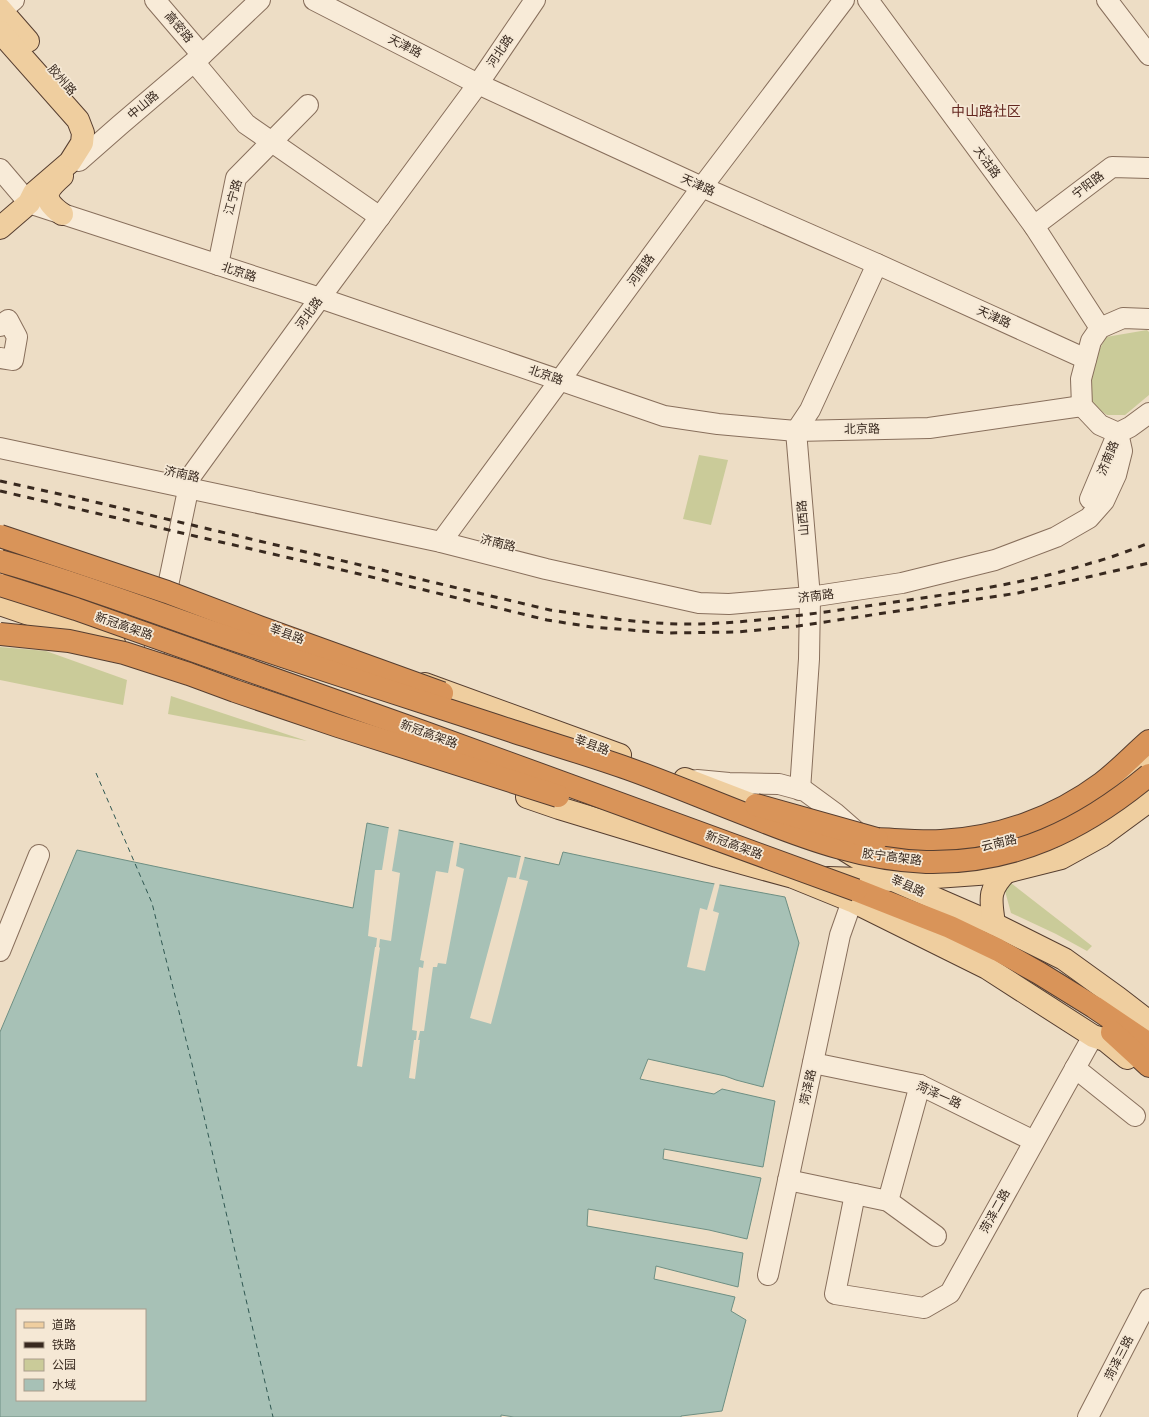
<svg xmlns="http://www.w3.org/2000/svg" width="1149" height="1417" viewBox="0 0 1149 1417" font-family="Literata,'Noto Sans SC',serif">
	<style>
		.green { fill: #cacb99 }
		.water { fill: #a7c1b6; stroke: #6e8f83; fill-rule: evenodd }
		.pier { fill: #edddc5 }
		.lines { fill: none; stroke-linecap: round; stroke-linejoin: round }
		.ferry { stroke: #2f5751; stroke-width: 1; stroke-dasharray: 5 4; stroke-linecap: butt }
		.minor-casing { stroke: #886f5c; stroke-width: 22 }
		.major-casing { stroke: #563e30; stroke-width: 24 }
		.highway-casing { stroke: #563e30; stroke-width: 24 }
		.minor { stroke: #f8ebd8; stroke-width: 20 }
		.major { stroke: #efce9f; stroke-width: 22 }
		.highway { stroke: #d99459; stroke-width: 22 }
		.rail { stroke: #38291f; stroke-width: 3; stroke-dasharray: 7 7; stroke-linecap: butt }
		.highway-bridge-casing { stroke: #563e30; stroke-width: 24; stroke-linecap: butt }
		.highway-bridge { stroke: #d99459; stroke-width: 22 }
		.labels { text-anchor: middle; stroke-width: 3.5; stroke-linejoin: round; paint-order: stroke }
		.street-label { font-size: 12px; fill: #38291f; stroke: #f5e8d5 }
		.quarter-label { font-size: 14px; fill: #642720; stroke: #f5e8d5 }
	</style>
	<rect width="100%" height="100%" fill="#edddc5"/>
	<g class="green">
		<polygon points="1147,330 1149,332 1149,395 1125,415 1107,415 1090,403 1090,384 1093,362 1106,337"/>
		<polygon points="699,455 728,460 711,525 683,519"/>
		<polygon points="0,647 46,651 127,680 123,705 0,680"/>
		<polygon points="171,696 307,741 168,714"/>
		<polygon points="1011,883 1092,946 1087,951 1056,934 1011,913 1005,891"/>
	</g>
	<path class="water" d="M367,823L559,865L563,852L704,882L785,897L799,943L763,1087L736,1080L725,1076L648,1059L640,1079L714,1094L722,1089L775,1101L763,1167L664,1149L663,1159L761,1178L747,1239L709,1230L588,1209L587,1226L743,1253L738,1287L656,1266L654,1279L735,1297L731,1311L746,1320L722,1411L681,1416V1417H514L501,1415V1417H0V1032L77,850L353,908ZM17,1310H145V1400H17Z"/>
	<g class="pier">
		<polygon points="389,826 399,828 392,871 400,873 391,941 380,939 379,947 380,948 362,1067 357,1066 375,947 376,947 377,938 368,936 375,870 382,870"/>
		<polygon points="454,840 460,841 456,866 464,869 446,964 438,963 437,967 433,967 424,1031 420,1031 418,1040 420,1040 415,1079 409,1078 414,1040 416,1040 417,1031 412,1030 419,967 423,968 424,961 420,960 436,871 448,873"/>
		<polygon points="521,855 525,856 519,879 528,881 491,1024 470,1018 508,877 516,878"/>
		<polygon points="715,882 720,883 713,911 719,913 705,971 687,967 700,908 707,910"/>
	</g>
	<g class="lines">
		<polyline class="ferry" points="96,773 152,903 192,1064 273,1417"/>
		<g class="minor-casing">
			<g id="minor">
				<polyline points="155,0 202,55"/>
				<polyline points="314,0 478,84 702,187 877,264 1086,359"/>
				<polyline points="868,0 1034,226 1100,328"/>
				<polyline points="1107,0 1149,55"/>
				<polyline points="0,12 14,0"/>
				<polyline points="195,63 246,124 380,217"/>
				<polyline points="79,161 120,125 202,55 260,0"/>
				<polyline points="0,169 29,203 32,204 320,298 664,416 718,424 796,431 929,428 1082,406"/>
				<polyline points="1034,226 1112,167 1149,168"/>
				<polyline points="218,265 236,178 308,105"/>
				<polyline points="1149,319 1123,318 1100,328 1091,341 1081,379 1082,406 1100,425 1118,433 1130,427 1149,413"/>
				<polyline points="0,326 8,320 17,337 13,360 0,358"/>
				<polyline points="0,448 441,542 546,569 699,603 729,604 810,597 902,583 995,560 1056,537 1089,518 1104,501 1116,475 1122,451 1118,433"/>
				<polyline points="1090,499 1114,442"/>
				<polyline points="441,542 702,187 844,0"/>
				<polyline points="153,657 191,476 320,298 478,84 535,0"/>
				<polyline points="697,780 729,783 779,784 805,791 835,813 859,834"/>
				<polyline points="800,790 809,659 810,597 796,431 810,410 877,264"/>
				<polyline points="0,951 39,855"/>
				<polyline points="813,1063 920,1085 1034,1141"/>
				<polyline points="1075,1068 1135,1116"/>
				<polyline points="788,1180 888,1201 936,1236"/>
				<polyline points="855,1194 835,1294 924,1308 950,1293 1093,1036"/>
				<polyline points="888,1201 920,1085"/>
				<polyline points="768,1275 840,935 852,901"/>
				<polyline points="1088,1417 1149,1299"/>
			</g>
		</g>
		<g class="major-casing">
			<g id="major">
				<polyline points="0,9 28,41"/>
				<polyline points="0,32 78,120 83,133 82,143 70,162 34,193 29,203 0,228"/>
				<path d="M62,214C41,199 45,191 62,176"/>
				<polyline points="0,604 114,643"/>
				<polyline points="425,684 620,755"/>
				<polyline points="685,779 774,813"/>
				<polyline points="527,797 559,808 717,856 793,877 852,901 987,968 1093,1036 1105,1040 1127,1058"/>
				<polyline points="1096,799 1131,774 1149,758"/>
				<polyline points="845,850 893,880 994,924 1064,959 1118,998 1149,1022"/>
				<polyline points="828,878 893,880 1006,872 1061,858 1101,836 1149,801"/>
				<path d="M994,924C991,900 987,891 1006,872"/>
			</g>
		</g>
		<g class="highway-casing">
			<g id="highway">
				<path d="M877,839C899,840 920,842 941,841C999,838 1055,818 1102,783C1118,771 1133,755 1149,741"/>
				<polyline points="856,890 950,927 998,950 1039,973 1094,1007 1149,1044"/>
				<polyline points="1112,1032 1149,1066"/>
			</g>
		</g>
		<use href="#minor" class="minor"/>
		<use href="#major" class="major"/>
		<use href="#highway" class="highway"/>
		<g class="rail">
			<path d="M0,481L78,498L550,610C600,617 649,625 699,624C762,622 825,612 888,603C956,593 1025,584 1091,563C1111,558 1130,550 1149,543"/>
			<polyline points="0,491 355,573 547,620 592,627 668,633 738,632 798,626 1018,593 1149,563"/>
		</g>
		<g class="highway-bridge-casing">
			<g id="highway-bridge">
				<polyline points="0,536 167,592 259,627 442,693"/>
				<path d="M0,561C87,585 170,619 256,647C341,676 427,703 512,731C551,744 590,755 629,769C671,784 713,802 755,818C810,840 866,860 926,862C1013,864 1083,830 1149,775"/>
				<polyline points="0,585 76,609 426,733 856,890"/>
				<polyline points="0,634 69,641 124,653 189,674 235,691 338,726 558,796"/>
				<polyline points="756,805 877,839"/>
			</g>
		</g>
		<use href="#highway-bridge" class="highway-bridge"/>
	</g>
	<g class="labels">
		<g class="street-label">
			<text transform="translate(179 27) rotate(50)" y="4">高密路</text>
			<text transform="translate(405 46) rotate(27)" y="4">天津路</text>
			<text transform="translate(500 51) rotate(-56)" y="4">河北路</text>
			<text transform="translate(62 80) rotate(49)" y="4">胶州路</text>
			<text transform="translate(143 105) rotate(-40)" y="4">中山路</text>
			<text transform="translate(987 162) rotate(54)" y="4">大沽路</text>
			<text transform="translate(698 185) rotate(24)" y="4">天津路</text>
			<text transform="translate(1088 185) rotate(-37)" y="4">宁阳路</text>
			<text transform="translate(233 197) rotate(-74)" y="4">江宁路</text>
			<text transform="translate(641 270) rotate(-54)" y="4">河南路</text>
			<text transform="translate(239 272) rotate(18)" y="4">北京路</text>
			<text transform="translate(309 313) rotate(-54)" y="4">河北路</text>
			<text transform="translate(994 317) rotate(24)" y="4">天津路</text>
			<text transform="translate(546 375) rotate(19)" y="4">北京路</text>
			<text transform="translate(862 429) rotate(-1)" y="4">北京路</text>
			<text transform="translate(1108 458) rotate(-67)" y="4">济南路</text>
			<text transform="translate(182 474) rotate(12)" y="4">济南路</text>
			<text transform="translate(803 518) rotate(-95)" y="4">山西路</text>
			<text transform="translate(498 543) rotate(14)" y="4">济南路</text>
			<text transform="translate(816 596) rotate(-7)" y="4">济南路</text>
			<text transform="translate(124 626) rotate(19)" y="4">新冠高架路</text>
			<text transform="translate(287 634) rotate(20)" y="4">莘县路</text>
			<text transform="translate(429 734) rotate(20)" y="4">新冠高架路</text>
			<text transform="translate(592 745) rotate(20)" y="4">莘县路</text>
			<text transform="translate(999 843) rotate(-13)" y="4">云南路</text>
			<text transform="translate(734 845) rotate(20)" y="4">新冠高架路</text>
			<text transform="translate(892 857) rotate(7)" y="4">胶宁高架路</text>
			<text transform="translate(908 886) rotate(24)" y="4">莘县路</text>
			<text transform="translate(808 1087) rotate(-78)" y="4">菏泽路</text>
			<text transform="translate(939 1095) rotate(24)" y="4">菏泽一路</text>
			<text transform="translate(995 1211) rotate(-61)" y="4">菏泽二路</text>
			<text transform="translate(1119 1358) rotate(-63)" y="4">菏泽三路</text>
		</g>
		<g class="quarter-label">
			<text x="986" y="116">中山路社区</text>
		</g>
	</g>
	<rect x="16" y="1309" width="130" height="92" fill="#f5e8d5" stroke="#a99c8c"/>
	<rect x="24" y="1322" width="20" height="6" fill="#efce9f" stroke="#a99c8c"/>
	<text x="52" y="1329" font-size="12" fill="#38291f">道路</text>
	<rect x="24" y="1342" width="20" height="6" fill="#38291f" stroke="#a99c8c"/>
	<text x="52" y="1349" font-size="12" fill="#38291f">铁路</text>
	<rect x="24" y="1359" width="20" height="12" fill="#cacb99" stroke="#a99c8c"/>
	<text x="52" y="1369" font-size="12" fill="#38291f">公园</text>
	<rect x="24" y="1379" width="20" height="12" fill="#a7c1b6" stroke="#a99c8c"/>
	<text x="52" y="1389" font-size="12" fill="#38291f">水域</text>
</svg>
